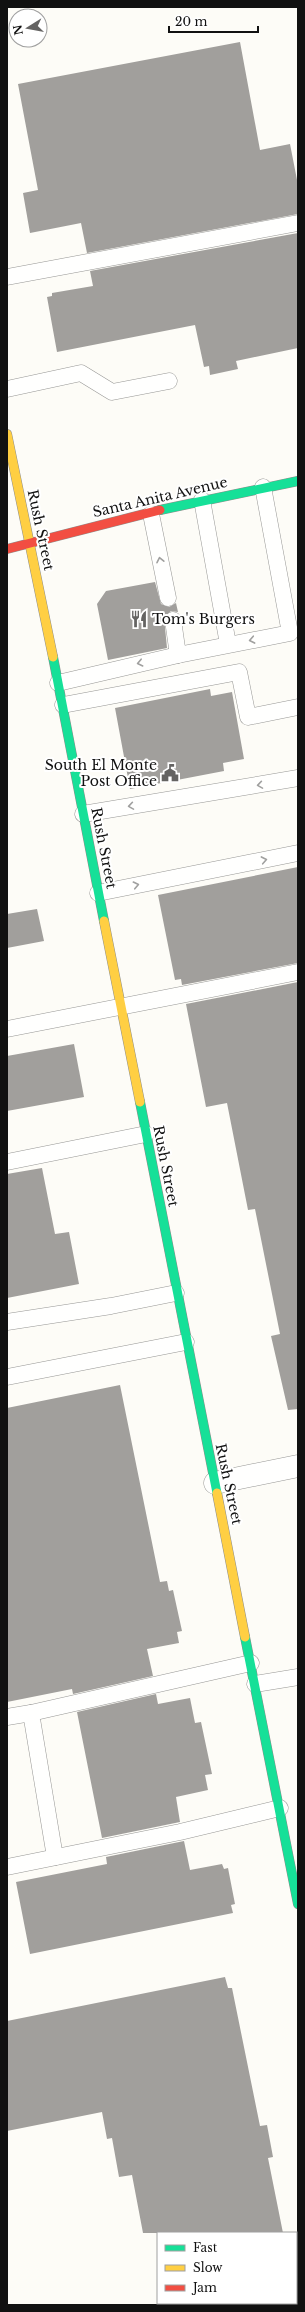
<svg xmlns="http://www.w3.org/2000/svg" width="305" height="2312" viewBox="0 0 305 2312" font-family="'Libre Baskerville',serif">
	<style>
		.building { fill: #a19f9c }
		.lines { fill: none; stroke-linecap: round; stroke-linejoin: round }
		.lane-casing { stroke: #979795; stroke-width: 17 }
		.street-casing { stroke: #979795; stroke-width: 23 }
		.fast-casing { stroke: #8e8d8b; stroke-width: 10 }
		.slow-casing { stroke: #8e8d8b; stroke-width: 10 }
		.jam-casing { stroke: #8e8d8b; stroke-width: 10 }
		.lane { stroke: #fffffe; stroke-width: 16 }
		.street { stroke: #fffffe; stroke-width: 22 }
		.fast { stroke: #16e098; stroke-width: 9 }
		.slow { stroke: #ffcf43; stroke-width: 9 }
		.jam { stroke: #f24e42; stroke-width: 9 }
		.oneway { stroke: #a0a09f }
		.labels { text-anchor: middle; stroke-width: 4; stroke-linejoin: round; paint-order: stroke }
		.street-label { font-size: 14px; fill: #111; stroke: #fff }
		.poi-label { font-size: 14px; fill: #111; stroke: #fff; text-anchor: start }
	</style>
	<rect width="100%" height="100%" fill="#fdfcf7"/>
	<g class="building">
		<polygon points="240,42 260,150 290,144 298,185 298,214 87,253 81,223 30,233 23,193 38,190 18,84"/>
		<polygon points="298,233 298,348 236,361 238,369 210,375 209,366 204,367 195,325 57,352 47,297 52,296 52,293 93,286 90,271"/>
		<polygon points="155,582 161,604 169,607 176,603 178,612 171,611 164,617 167,648 108,660 97,604 106,591"/>
		<polygon points="210,689 211,696 232,692 244,759 223,763 224,771 130,789 115,708"/>
		<polygon points="298,867 298,963 182,985 181,979 175,980 158,895"/>
		<polygon points="37,909 44,941 7,948 7,914"/>
		<polygon points="298,982 298,1409 288,1410 271,1336 280,1334 255,1209 248,1210 227,1103 206,1107 186,1004"/>
		<polygon points="74,1044 84,1097 7,1111 7,1056"/>
		<polygon points="42,1168 55,1234 69,1232 79,1284 7,1298 7,1174"/>
		<polygon points="120,1385 160,1582 167,1581 169,1591 173,1590 182,1631 177,1632 179,1643 147,1649 153,1676 73,1694 72,1689 7,1702 7,1408"/>
		<polygon points="156,1694 158,1704 190,1698 195,1723 201,1722 212,1774 205,1775 208,1790 176,1797 180,1822 102,1838 77,1712"/>
		<polygon points="184,1841 190,1870 222,1864 224,1869 228,1868 235,1904 231,1905 233,1913 30,1954 16,1882 107,1864 106,1857"/>
		<polygon points="225,1977 228,1988 232,1988 260,2126 267,2125 273,2157 268,2158 283,2233 143,2233 132,2175 119,2177 112,2138 107,2139 102,2112 7,2131 7,2021"/>
	</g>
	<g class="lines">
		<g class="lane-casing">
			<g id="lane">
				<polyline points="7,277 298,223"/>
				<polyline points="7,389 81,373 112,392 169,381"/>
				<polyline points="202,500 228,644"/>
				<polyline points="151,514 168,598"/>
				<polyline points="173,620 178,655 290,633 263,487"/>
				<polyline points="58,683 178,655"/>
				<polyline points="63,705 239,672 248,717 298,707"/>
				<polyline points="83,814 298,778"/>
				<polyline points="98,893 298,853"/>
				<polyline points="7,1029 298,972"/>
				<polyline points="7,1162 146,1134"/>
				<polyline points="7,1322 111,1306 176,1293"/>
				<polyline points="7,1377 186,1342"/>
				<polyline points="255,1684 298,1677"/>
				<polyline points="7,1717 31,1713"/>
				<polyline points="55,1857 31,1713 251,1663"/>
				<polyline points="7,1867 180,1832 280,1808"/>
			</g>
		</g>
		<g class="street-casing">
			<polyline id="street" points="215,1483 298,1466"/>
		</g>
		<g class="fast-casing">
			<g id="fast">
				<polyline points="160,510 298,481"/>
				<polyline points="53,657 104,921"/>
				<polyline points="140,1102 217,1493"/>
				<polyline points="245,1637 298,1904"/>
			</g>
		</g>
		<g class="slow-casing">
			<g id="slow">
				<polyline points="7,434 53,657"/>
				<polyline points="104,921 140,1102"/>
				<polyline points="217,1493 245,1637"/>
			</g>
		</g>
		<g class="jam-casing">
			<polyline id="jam" points="7,549 160,510"/>
		</g>
		<use href="#lane" class="lane"/>
		<use href="#street" class="street"/>
		<use href="#fast" class="fast"/>
		<use href="#slow" class="slow"/>
		<use href="#jam" class="jam"/>
	</g>
	<defs><path id="oneway-chevron" d="M-2-3.5L2.5 0L-2 3.5" fill="none" stroke-width="1.6" stroke-linecap="round" stroke-linejoin="round"/></defs>
	<g class="oneway">
		<use href="#oneway-chevron" transform="translate(160 560) rotate(-102)"/>
		<use href="#oneway-chevron" transform="translate(252 640) rotate(169)"/>
		<use href="#oneway-chevron" transform="translate(140 663) rotate(167)"/>
		<use href="#oneway-chevron" transform="translate(260 785) rotate(171)"/>
		<use href="#oneway-chevron" transform="translate(131 806) rotate(171)"/>
		<use href="#oneway-chevron" transform="translate(264 860) rotate(-11)"/>
		<use href="#oneway-chevron" transform="translate(136 885) rotate(-12)"/>
	</g>
	<defs>
		<g id="restaurant-bare" transform="scale(1.38)"><path d="M-5-6h1v4h1v-4h1v4h1v-4h1v5L-1.5 .5V6h-2V.5L-5-1ZM5-6V6H3V1.5H1.5Q1.5-4 5-6Z" fill="#646362" stroke="#fff" stroke-width="2.5" paint-order="stroke"/></g>
		<g id="civic-bare" transform="scale(1.38)"><path d="M-.6-6.5H3V-4.5H.6V-3L4-1V1h2V6H-6V1h2V-1L-.6-3ZM-1.2 2.5V6h2.4V2.5Z" fill="#646362" stroke="#fff" stroke-width="2.5" paint-order="stroke"/></g>
	</defs>
	<g fill-rule="evenodd">
		<use href="#restaurant-bare" x="139" y="619"/>
		<use href="#civic-bare" x="170" y="773"/>
	</g>
	<g class="labels">
		<g class="street-label">
			<text transform="translate(160 497) rotate(-13)" y="5">Santa Anita Avenue</text>
			<text transform="translate(41 530) rotate(78)" y="5">Rush Street</text>
			<text transform="translate(104 848) rotate(79)" y="5">Rush Street</text>
			<text transform="translate(166 1166) rotate(79)" y="5">Rush Street</text>
			<text transform="translate(229 1484) rotate(78)" y="5">Rush Street</text>
		</g>
		<g class="poi-label">
			<text x="152" y="624">Tom's Burgers</text>
			<text x="157" y="770" text-anchor="end">South El Monte<tspan x="157" dy="16">Post Office</tspan></text>
		</g>
	</g>
	<rect width="305" height="2312" fill="none" stroke="#111111" stroke-width="16"/>
	<rect x="157" y="2232" width="140" height="72" fill="#ffffff" stroke="#a0a0a0"/>
	<rect x="165" y="2245" width="20" height="6" fill="#16e098" stroke="#a0a0a0"/>
	<text x="193" y="2252" font-size="12" fill="#111111">Fast</text>
	<rect x="165" y="2265" width="20" height="6" fill="#ffcf43" stroke="#a0a0a0"/>
	<text x="193" y="2272" font-size="12" fill="#111111">Slow</text>
	<rect x="165" y="2285" width="20" height="6" fill="#f24e42" stroke="#a0a0a0"/>
	<text x="193" y="2292" font-size="12" fill="#111111">Jam</text>
	<g transform="translate(28 28) rotate(259)"><circle r="19" fill="#ffffff" stroke="#a0a0a0"/>
	<path d="M0-3L7 15L0 10L-7 15Z" fill="#646362"/>
	<text y="-6" font-size="11" font-weight="bold" text-anchor="middle" fill="#111111">N</text>
	</g>
	<path d="M169 26v6h89v-6" fill="none" stroke="#111111" stroke-width="2"/>
	<text x="175" y="26" font-size="12" fill="#111111" stroke="#ffffff" stroke-width="3" paint-order="stroke">20 m</text>
</svg>
